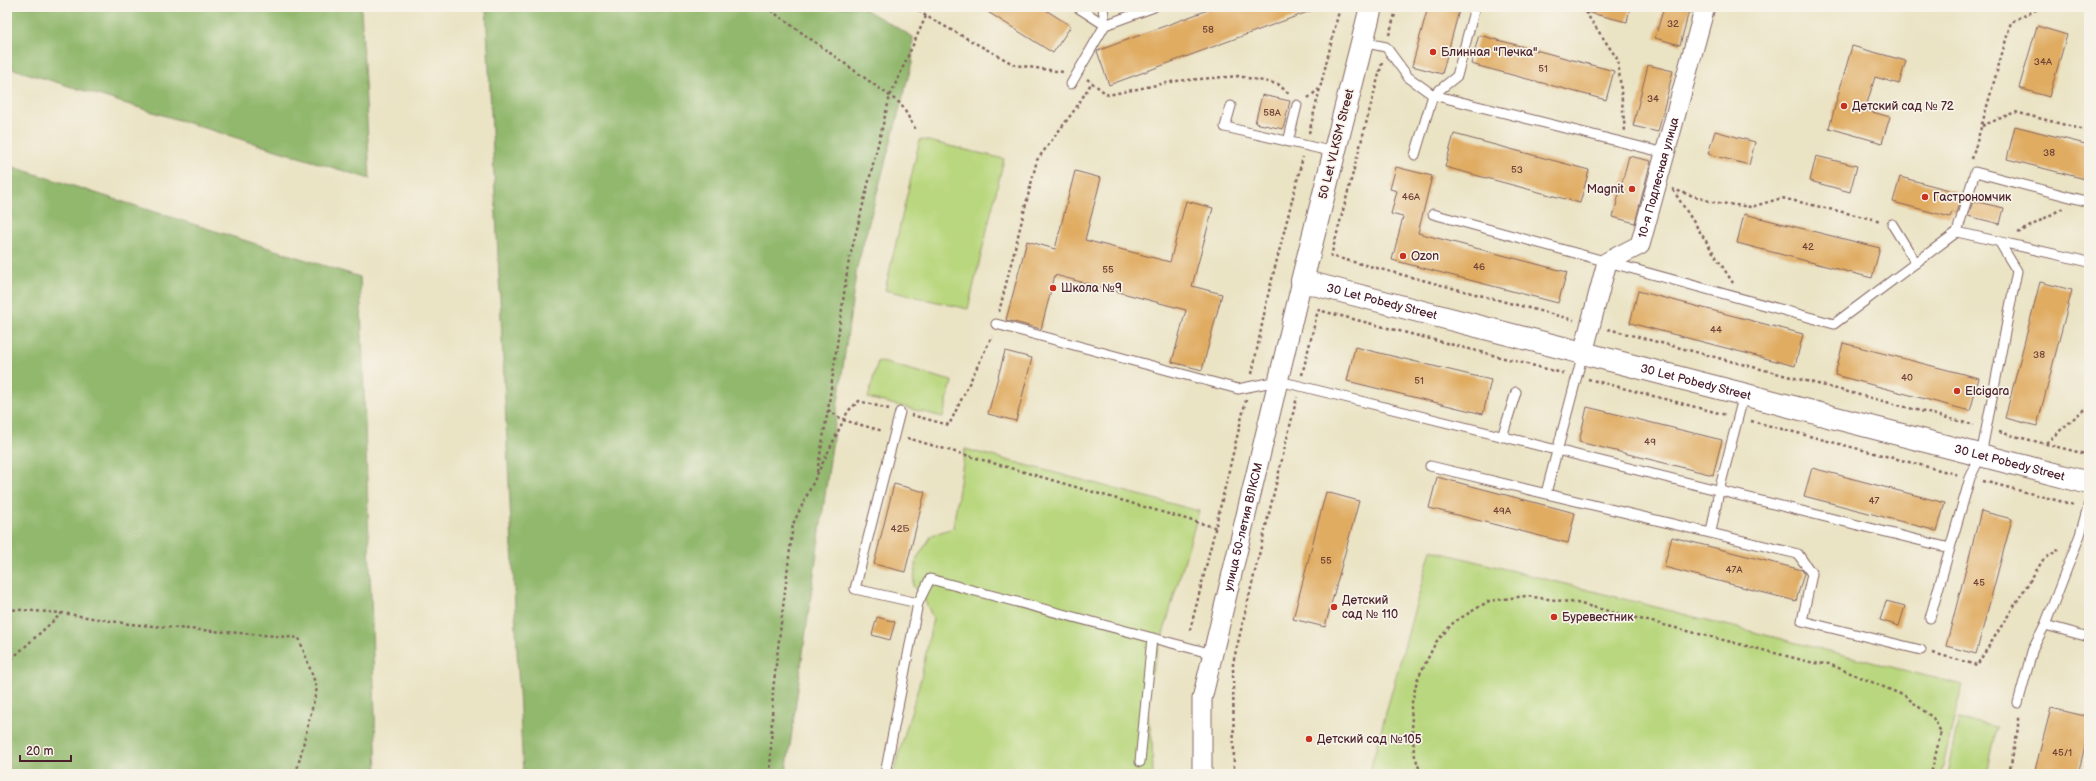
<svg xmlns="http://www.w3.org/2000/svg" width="2096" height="781" viewBox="0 0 2096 781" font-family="'Balsamiq Sans',sans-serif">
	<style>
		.green { fill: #b9d77e; stroke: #827b54 }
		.forest { fill: #92b86d; stroke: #6e6c4c }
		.building { fill: #e0ac62 }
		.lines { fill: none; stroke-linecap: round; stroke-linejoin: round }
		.service-casing { stroke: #826461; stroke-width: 11 }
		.minor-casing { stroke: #826461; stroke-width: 21 }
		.secondary-casing { stroke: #826461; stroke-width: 24 }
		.path { stroke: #826461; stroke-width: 2.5; stroke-dasharray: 3 3; stroke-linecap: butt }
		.service { stroke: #fff; stroke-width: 9 }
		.minor { stroke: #fff; stroke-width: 19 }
		.secondary { stroke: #fff; stroke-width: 22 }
		.poi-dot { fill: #c8321e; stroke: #f7f3e8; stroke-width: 1.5 }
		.labels { text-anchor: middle; stroke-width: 3.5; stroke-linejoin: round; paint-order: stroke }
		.number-label { font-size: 10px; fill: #704239 }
		.poi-label { font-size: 12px; fill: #4a1f2b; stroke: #f7f3e8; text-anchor: start }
		.street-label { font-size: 12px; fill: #4a1f2b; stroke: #f7f3e8 }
	</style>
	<rect width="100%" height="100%" fill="#f7f3e8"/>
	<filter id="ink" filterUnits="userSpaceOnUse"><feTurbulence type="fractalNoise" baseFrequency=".025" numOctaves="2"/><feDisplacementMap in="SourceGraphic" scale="8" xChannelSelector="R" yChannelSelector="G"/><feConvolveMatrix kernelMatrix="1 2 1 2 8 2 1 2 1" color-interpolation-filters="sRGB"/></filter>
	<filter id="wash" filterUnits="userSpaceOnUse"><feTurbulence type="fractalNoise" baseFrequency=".012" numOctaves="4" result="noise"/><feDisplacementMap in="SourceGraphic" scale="16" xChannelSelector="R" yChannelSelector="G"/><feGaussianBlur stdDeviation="0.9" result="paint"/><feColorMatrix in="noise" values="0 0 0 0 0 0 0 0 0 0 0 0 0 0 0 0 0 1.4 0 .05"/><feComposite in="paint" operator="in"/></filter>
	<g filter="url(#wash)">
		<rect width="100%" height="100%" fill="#eae3c4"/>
		<g class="green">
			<polygon points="920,139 1004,159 968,309 885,290"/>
			<polygon points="878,361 952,381 943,417 868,398"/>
			<polygon points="965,449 1199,511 1144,699 1152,738 1153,774 893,774 921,678 933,618 923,597 913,586 917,558 932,535 953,528"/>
			<polygon points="1431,550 1962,685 1941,774 1369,774"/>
			<polygon points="1959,719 1997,727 1987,774 1947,773"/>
		</g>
		<g class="forest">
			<polygon points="7,7 361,7 370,179 7,67"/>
			<polygon points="486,7 861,7 913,37 912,63 857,267 786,774 523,774"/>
			<polygon points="7,165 360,277 377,774 7,774"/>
		</g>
		<g id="blocks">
			<g class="building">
				<polygon points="980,7 1041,7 1071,26 1053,53"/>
				<polygon points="1216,7 1316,7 1316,9 1109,85 1097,51"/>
				<polygon points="1428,7 1460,7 1442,74 1412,66"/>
				<polygon points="1587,7 1630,7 1627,22 1586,12"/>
				<polygon points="1664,7 1690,7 1680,45 1655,38"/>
				<polygon points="2037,26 2067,35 2049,97 2019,88"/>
				<polygon points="1479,35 1614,71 1606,100 1471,64"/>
				<polygon points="1852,46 1906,61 1899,84 1875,77 1865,110 1890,117 1882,143 1829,128"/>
				<polygon points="1648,65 1673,71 1658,132 1633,126"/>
				<polygon points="1262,95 1290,101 1283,129 1255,123"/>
				<polygon points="2015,126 2089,145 2089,180 2007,159"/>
				<polygon points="1715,131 1755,142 1749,165 1708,154"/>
				<polygon points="1454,134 1589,170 1580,203 1445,167"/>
				<polygon points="1629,156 1651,161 1635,223 1613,217"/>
				<polygon points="1816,156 1857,166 1850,192 1810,181"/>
				<polygon points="1396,167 1432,176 1418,233 1567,272 1558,303 1392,260 1403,217 1391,214 1397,191 1390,189"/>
				<polygon points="1075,171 1101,178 1085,240 1170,262 1186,201 1213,208 1192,286 1222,294 1202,370 1172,362 1186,310 1055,275 1041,329 1006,320 1027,241 1055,249"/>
				<polygon points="1900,177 1957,192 1956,197 1961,198 1956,213 1952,212 1950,217 1893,202"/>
				<polygon points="1973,201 2004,208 2000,224 1968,216"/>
				<polygon points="1744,214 1880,248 1872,278 1737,243"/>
				<polygon points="2040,282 2072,290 2037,426 2005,418"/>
				<polygon points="1638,291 1803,334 1795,366 1630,323"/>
				<polygon points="1843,343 1979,378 1970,411 1835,375"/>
				<polygon points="1355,347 1491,380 1483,414 1347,381"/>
				<polygon points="1005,351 1032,358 1016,421 988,414"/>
				<polygon points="1587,407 1722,440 1713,475 1579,442"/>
				<polygon points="1812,468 1945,503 1937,531 1804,496"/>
				<polygon points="1437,477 1575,513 1568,543 1429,508"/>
				<polygon points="894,484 925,492 905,572 874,564"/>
				<polygon points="1326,492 1359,501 1325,627 1293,619"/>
				<polygon points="1981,511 2012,519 1976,654 1946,646"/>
				<polygon points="1672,537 1802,570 1804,573 1796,601 1664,567"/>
				<polygon points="1886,601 1905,606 1899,626 1880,620"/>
				<polygon points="877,617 895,622 890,640 872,635"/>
				<polygon points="2051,708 2089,717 2089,730 2078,774 2034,774"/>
			</g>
		</g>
	</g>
	<g filter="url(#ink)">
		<use href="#blocks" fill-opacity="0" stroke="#826461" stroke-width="1"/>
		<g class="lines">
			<g class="service-casing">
				<g id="service">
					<polyline points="1077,7 1105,25"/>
					<polyline points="1105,25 1154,7"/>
					<polyline points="1362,42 1386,47 1408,77 1433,95 1665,153"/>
					<polyline points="1071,84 1105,25 1103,7"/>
					<polyline points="1231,106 1225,127 1334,152"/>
					<polyline points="1288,142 1297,105"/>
					<polyline points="1415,155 1433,95 1457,76 1475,7"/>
					<polyline points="1433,214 1834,324 1957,232 2089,262"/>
					<polyline points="1892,224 1916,263"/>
					<polyline points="1957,232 1975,172 2089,202"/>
					<polyline points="996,324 1238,389 1278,381 1300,386 1950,548"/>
					<polyline points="1502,437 1516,392"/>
					<polyline points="1430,466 1798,554 1812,574 1802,621 1921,650"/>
					<polyline points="1546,493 1583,353"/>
					<polyline points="2089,503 2080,535 2045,625 2089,637"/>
					<polyline points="1711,532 1719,491 1744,394"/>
					<polyline points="918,603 930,579 1213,654"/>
					<polyline points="1930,618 1970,478 1981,455 2017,271 2000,243"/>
					<polyline points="2018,703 2033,648 2045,625"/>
					<polyline points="1140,762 1152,638"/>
					<polyline points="885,774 918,603 855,589 900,412"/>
				</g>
			</g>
			<g class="minor-casing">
				<g id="minor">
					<path id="s1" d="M1583,353L1607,262L1640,245L1705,7"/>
					<path id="s2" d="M1202,774V699L1302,281"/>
				</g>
			</g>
			<g class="secondary-casing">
				<g id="secondary">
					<path id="s3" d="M1371,7L1302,281L2089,483"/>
				</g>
			</g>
			<g class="path">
				<polyline points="766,7 901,104 916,130"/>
				<polyline points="914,7 926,16 1015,65 1063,72"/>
				<polyline points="1582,7 1618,60 1625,131"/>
				<polyline points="1389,35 1397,7"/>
				<polyline points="1382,63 1331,256 1574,320"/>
				<polyline points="1087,79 1108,95 1176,81 1238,76 1278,84 1290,95"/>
				<polyline points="1308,98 1319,89"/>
				<polyline points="1982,126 2015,112 2089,131"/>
				<polyline points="1309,133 1340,7"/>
				<polyline points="1972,159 2011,22 2042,7"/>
				<polyline points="1672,189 1712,202 1751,207 1782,198 1881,221"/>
				<polyline points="1673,190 1733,283"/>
				<polyline points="2018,233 2063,208"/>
				<polyline points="999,312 1037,160 1076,108 1092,82"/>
				<polyline points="1608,329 1974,425"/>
				<polyline points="1252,374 1268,295 1303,157"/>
				<polyline points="1302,375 1318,310 1566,374"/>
				<polyline points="1588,379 1726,415"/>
				<polyline points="828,410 843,420 883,431"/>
				<polyline points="911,415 949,425 992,336"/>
				<polyline points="1751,421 1959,475"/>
				<polyline points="1999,432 2089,455"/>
				<polyline points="907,438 1217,528"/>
				<polyline points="2046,443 2089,405"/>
				<polyline points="2086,454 2089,443"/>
				<polyline points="817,472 828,410 848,265 890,96 926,16"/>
				<polyline points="1983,481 2075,505"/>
				<polyline points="7,609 62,613 129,624 299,638 317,688 296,774"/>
				<path d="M1190,630C1210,553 1227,477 1246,400"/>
				<polyline points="1933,653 1977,665 2043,560 2061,548"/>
				<polyline points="7,663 62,613"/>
				<polyline points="7,768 19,774"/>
				<polyline points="770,774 773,690 793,524 848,411 859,401 889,409"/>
				<polyline points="1234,774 1233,663 1297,397"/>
				<polyline points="1421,774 1414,753 1411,707 1417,680 1436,642 1454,622 1489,601 1526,596 1577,603 1814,663 1829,664 1905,696 1933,718 1941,732 1931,774"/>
				<polyline points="2009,774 2018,728 2018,715"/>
			</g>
			<use href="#service" class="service"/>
			<use href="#minor" class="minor"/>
			<use href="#secondary" class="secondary"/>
		</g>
	</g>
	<g class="poi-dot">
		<circle cx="1433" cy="52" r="4"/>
		<circle cx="1844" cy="106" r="4"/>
		<circle cx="1632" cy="189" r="4"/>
		<circle cx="1925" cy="197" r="4"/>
		<circle cx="1403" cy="256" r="4"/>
		<circle cx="1053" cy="288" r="4"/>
		<circle cx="1957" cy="391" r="4"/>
		<circle cx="1334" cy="607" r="4"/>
		<circle cx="1554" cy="617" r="4"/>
		<circle cx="1309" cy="739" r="4"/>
	</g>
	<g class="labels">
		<g class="number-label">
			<text x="1673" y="27">32</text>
			<text x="1208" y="33">58</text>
			<text x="2043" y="65">34А</text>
			<text x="1543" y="72">51</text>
			<text x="1653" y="102">34</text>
			<text x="1272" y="116">58А</text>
			<text x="2049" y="156">38</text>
			<text x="1517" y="173">53</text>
			<text x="1411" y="200">46А</text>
			<text x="1808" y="250">42</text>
			<text x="1479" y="270">46</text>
			<text x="1108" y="273">55</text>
			<text x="1716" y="333">44</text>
			<text x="2039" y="358">38</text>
			<text x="1907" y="381">40</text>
			<text x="1419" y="384">51</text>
			<text x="1650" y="445">49</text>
			<text x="1874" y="504">47</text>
			<text x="1502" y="514">49А</text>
			<text x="900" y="532">42Б</text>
			<text x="1326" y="564">55</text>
			<text x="1734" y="573">47А</text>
			<text x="1979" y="586">45</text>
			<text x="2062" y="756">45/1</text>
		</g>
		<g class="poi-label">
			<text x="1441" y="56">Блинная "Печка"</text>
			<text x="1852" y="110">Детский сад № 72</text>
			<text x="1624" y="193" text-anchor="end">Magnit</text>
			<text x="1933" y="201">Гастрономчик</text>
			<text x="1411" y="260">Ozon</text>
			<text x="1061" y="292">Школа №9</text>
			<text x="1965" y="395">Elcigara</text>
			<text x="1342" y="604">Детский<tspan x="1342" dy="14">сад № 110</tspan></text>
			<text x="1562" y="621">Буревестник</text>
			<text x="1317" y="743">Детский сад №105</text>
		</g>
		<g class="street-label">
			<text transform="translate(1336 144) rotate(-76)" y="4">50 Let VLKSM Street</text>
			<text dy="4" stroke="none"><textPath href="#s1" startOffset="201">10-я Подлесная улица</textPath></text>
			<text dy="4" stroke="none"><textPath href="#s3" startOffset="365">30 Let Pobedy Street</textPath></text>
			<text dy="4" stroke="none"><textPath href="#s3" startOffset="689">30 Let Pobedy Street</textPath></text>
			<text dy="4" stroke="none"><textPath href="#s3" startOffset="1013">30 Let Pobedy Street</textPath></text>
			<text dy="4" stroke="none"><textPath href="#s2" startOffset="252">улица 50-летия ВЛКСМ</textPath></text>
		</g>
	</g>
	<rect width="2096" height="781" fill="none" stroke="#f7f3e8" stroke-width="24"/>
	<path d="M20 755v6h51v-6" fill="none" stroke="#4a1f2b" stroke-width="2"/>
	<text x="26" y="755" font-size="12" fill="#4a1f2b" stroke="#f7f3e8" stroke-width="3" paint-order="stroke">20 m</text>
</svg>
